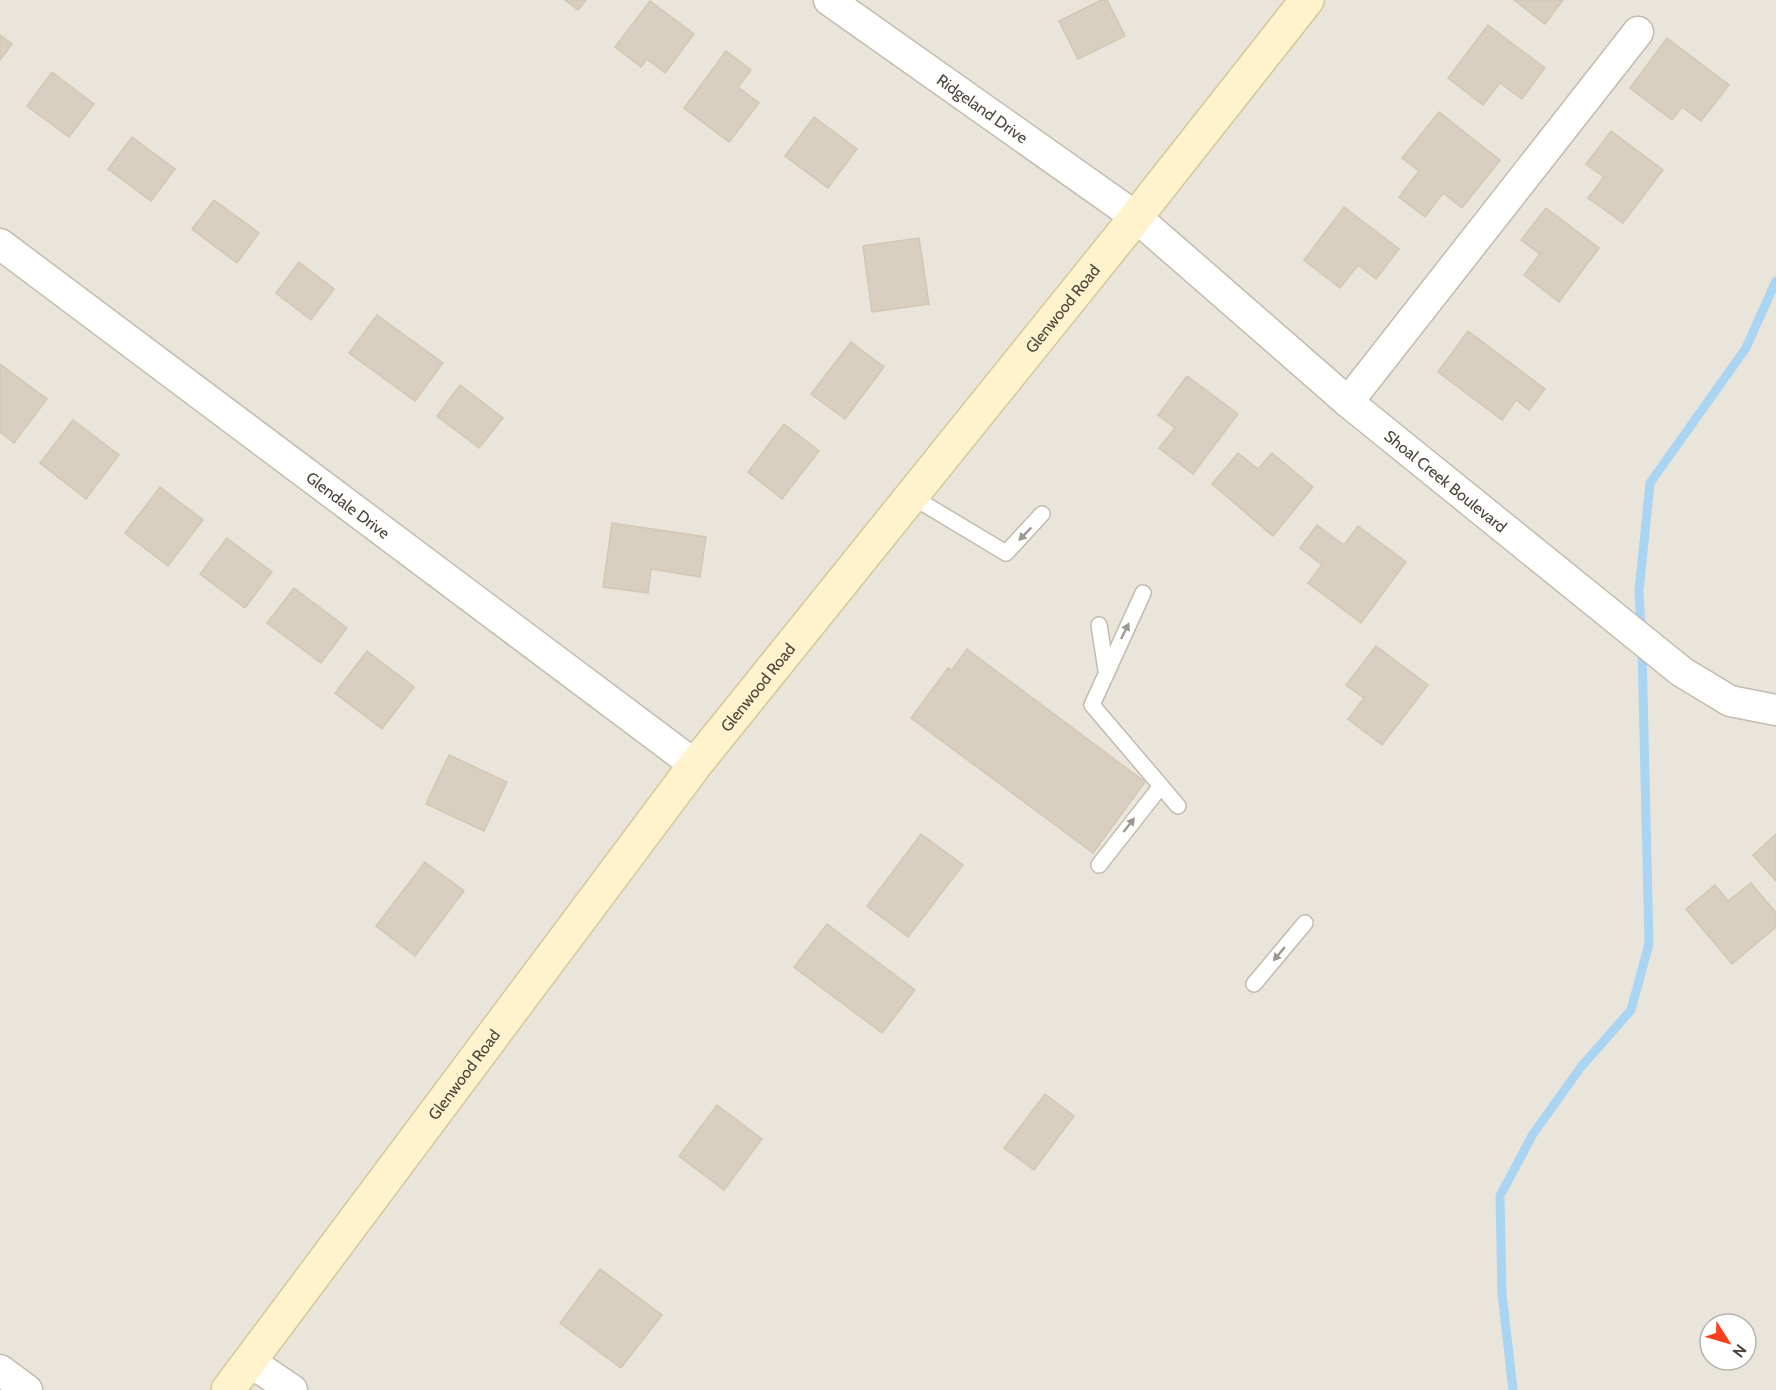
<svg xmlns="http://www.w3.org/2000/svg" width="1776" height="1390" viewBox="0 0 1776 1390" font-family="Cabin,sans-serif">
	<style>
		.residential { fill: #eae5da; fill-rule: evenodd }
		.lines { fill: none; stroke-linecap: round; stroke-linejoin: round }
		.stream { stroke: #a9d4f2; stroke-width: 9 }
		.building { fill: #d8cfc1; stroke: #d3c7b4; stroke-width: 1.5 }
		.service-casing { stroke: #c2bbae; stroke-width: 18 }
		.minor-casing { stroke: #c2bbae; stroke-width: 33 }
		.secondary-casing { stroke: #d6c79b; stroke-width: 36 }
		.service { stroke: #fff; stroke-width: 15 }
		.minor { stroke: #fff; stroke-width: 30 }
		.secondary { stroke: #fff3cd; stroke-width: 33 }
		.oneway { fill: #9c9892 }
		.labels { text-anchor: middle; stroke-width: 5; stroke-linejoin: round; paint-order: stroke }
		.street-label { font-size: 16px; fill: #4b4439; stroke: #fff }
	</style>
	<rect width="100%" height="100%" fill="#f6f3ec"/>
	<path class="residential" d="M0,0H1776V1390H0ZM1710,1324H1746V1360H1710Z"/>
	<g class="lines">
		<g class="stream">
			<polyline points="1641,629 1639,591 1650,483 1746,348 1776,281"/>
			<polyline points="1513,1390 1502,1294 1500,1196 1533,1134 1581,1067 1631,1010 1649,944 1642,649"/>
		</g>
	</g>
	<g class="building">
		<polygon points="565,0 586,0 578,10"/>
		<polygon points="1101,0 1107,0 1125,36 1078,59 1059,21"/>
		<polygon points="1514,0 1563,0 1545,24"/>
		<polygon points="650,1 694,34 665,73 647,59 641,67 615,47"/>
		<polygon points="1488,25 1545,68 1522,99 1500,83 1483,105 1448,78"/>
		<polygon points="0,35 12,44 0,60"/>
		<polygon points="1667,38 1729,85 1701,121 1682,107 1672,120 1630,88"/>
		<polygon points="726,51 751,70 738,87 759,103 729,142 684,108"/>
		<polygon points="52,72 94,104 69,137 27,106"/>
		<polygon points="1439,112 1500,160 1462,208 1443,193 1425,217 1399,197 1419,171 1402,158"/>
		<polygon points="814,117 857,149 828,188 785,156"/>
		<polygon points="1611,131 1663,170 1623,223 1588,198 1604,177 1586,164"/>
		<polygon points="132,137 175,169 151,201 108,169"/>
		<polygon points="214,200 259,233 237,263 192,229"/>
		<polygon points="1344,207 1399,249 1376,279 1358,265 1340,288 1304,260"/>
		<polygon points="1546,208 1599,248 1559,302 1524,275 1540,254 1521,240"/>
		<polygon points="919,238 929,304 872,312 863,246"/>
		<polygon points="299,262 334,289 311,320 276,293"/>
		<polygon points="377,315 443,363 415,401 349,353"/>
		<polygon points="1468,331 1545,389 1529,410 1516,400 1502,420 1438,372"/>
		<polygon points="851,342 884,367 845,419 811,394"/>
		<polygon points="0,364 47,399 14,443 0,432"/>
		<polygon points="1187,376 1238,414 1193,474 1159,448 1175,428 1158,415"/>
		<polygon points="460,385 503,418 479,448 437,416"/>
		<polygon points="73,420 119,455 86,499 40,463"/>
		<polygon points="784,424 819,451 782,499 748,472"/>
		<polygon points="1238,453 1258,469 1272,453 1313,487 1273,536 1212,484"/>
		<polygon points="160,487 203,520 168,566 125,533"/>
		<polygon points="612,523 706,537 700,577 651,569 648,593 603,587"/>
		<polygon points="1317,525 1344,545 1358,526 1406,562 1361,623 1308,583 1322,565 1300,548"/>
		<polygon points="227,538 272,572 245,608 200,574"/>
		<polygon points="294,588 347,628 321,663 267,623"/>
		<polygon points="1376,646 1428,685 1382,745 1348,719 1364,698 1346,685"/>
		<polygon points="967,649 1145,782 1093,853 911,718 948,668 952,670"/>
		<polygon points="367,651 414,687 382,729 335,693"/>
		<polygon points="449,755 507,782 484,831 426,804"/>
		<polygon points="921,834 963,865 908,937 867,906"/>
		<polygon points="1776,834 1776,881 1753,855"/>
		<polygon points="425,862 464,891 415,956 376,926"/>
		<polygon points="1751,883 1776,913 1776,927 1732,964 1686,909 1715,885 1728,901"/>
		<polygon points="827,924 915,990 882,1033 794,967"/>
		<polygon points="1045,1094 1074,1116 1034,1170 1004,1148"/>
		<polygon points="717,1105 762,1139 724,1190 679,1156"/>
		<polygon points="600,1269 662,1315 621,1368 560,1323"/>
	</g>
	<g class="lines">
		<g class="service-casing">
			<g id="service">
				<polyline points="911,496 1006,553 1042,514"/>
				<polyline points="1143,593 1092,705 1178,806"/>
				<polyline points="1099,625 1106,670"/>
				<polyline points="1099,865 1161,786"/>
				<polyline points="1254,984 1305,923"/>
			</g>
		</g>
		<g class="minor-casing">
			<g id="minor">
				<path id="s1" d="M829,0L1136,217L1348,402L1682,672L1730,701L1776,710"/>
				<path id="s2" d="M0,244L695,765"/>
				<polyline points="1348,402 1638,32"/>
				<polyline points="249,1361 292,1390"/>
				<polyline points="0,1370 27,1390"/>
			</g>
		</g>
		<g class="secondary-casing">
			<g id="secondary">
				<path id="s3" d="M228,1390L695,765L1136,217L1307,0"/>
			</g>
		</g>
		<use href="#service" class="service"/>
		<use href="#minor" class="minor"/>
		<use href="#secondary" class="secondary"/>
	</g>
	<defs><path id="oneway-solid" d="M-6-.8H1V-3.2L6.5 0L1 3.2V.8H-6Z" transform="scale(1.5)"/></defs>
	<g class="oneway">
		<use href="#oneway-solid" transform="translate(1025 534) rotate(134)"/>
		<use href="#oneway-solid" transform="translate(1125 631) rotate(-64)"/>
		<use href="#oneway-solid" transform="translate(1129 825) rotate(-52)"/>
		<use href="#oneway-solid" transform="translate(1279 954) rotate(130)"/>
	</g>
	<g class="labels">
		<g class="street-label">
			<text dy="6" stroke="none"><textPath href="#s1" startOffset="188">Ridgeland Drive</textPath></text>
			<text dy="6" stroke="none"><textPath href="#s3" startOffset="1366">Glenwood Road</textPath></text>
			<text dy="6" stroke="none"><textPath href="#s1" startOffset="783">Shoal Creek Boulevard</textPath></text>
			<text dy="6" stroke="none"><textPath href="#s2" startOffset="435">Glendale Drive</textPath></text>
			<text dy="6" stroke="none"><textPath href="#s3" startOffset="880">Glenwood Road</textPath></text>
			<text dy="6" stroke="none"><textPath href="#s3" startOffset="394">Glenwood Road</textPath></text>
		</g>
	</g>
	<g transform="translate(1728 1342) rotate(127)"><circle r="28" fill="#ffffff" stroke="#b7b4b0" stroke-width="1.5"/>
	<path d="M0-4.5L10 22L0 15L-10 22Z" fill="#fc3f1d"/>
	<text y="-9" font-size="16" font-weight="bold" text-anchor="middle" fill="#4b4439">N</text>
	</g>
</svg>
